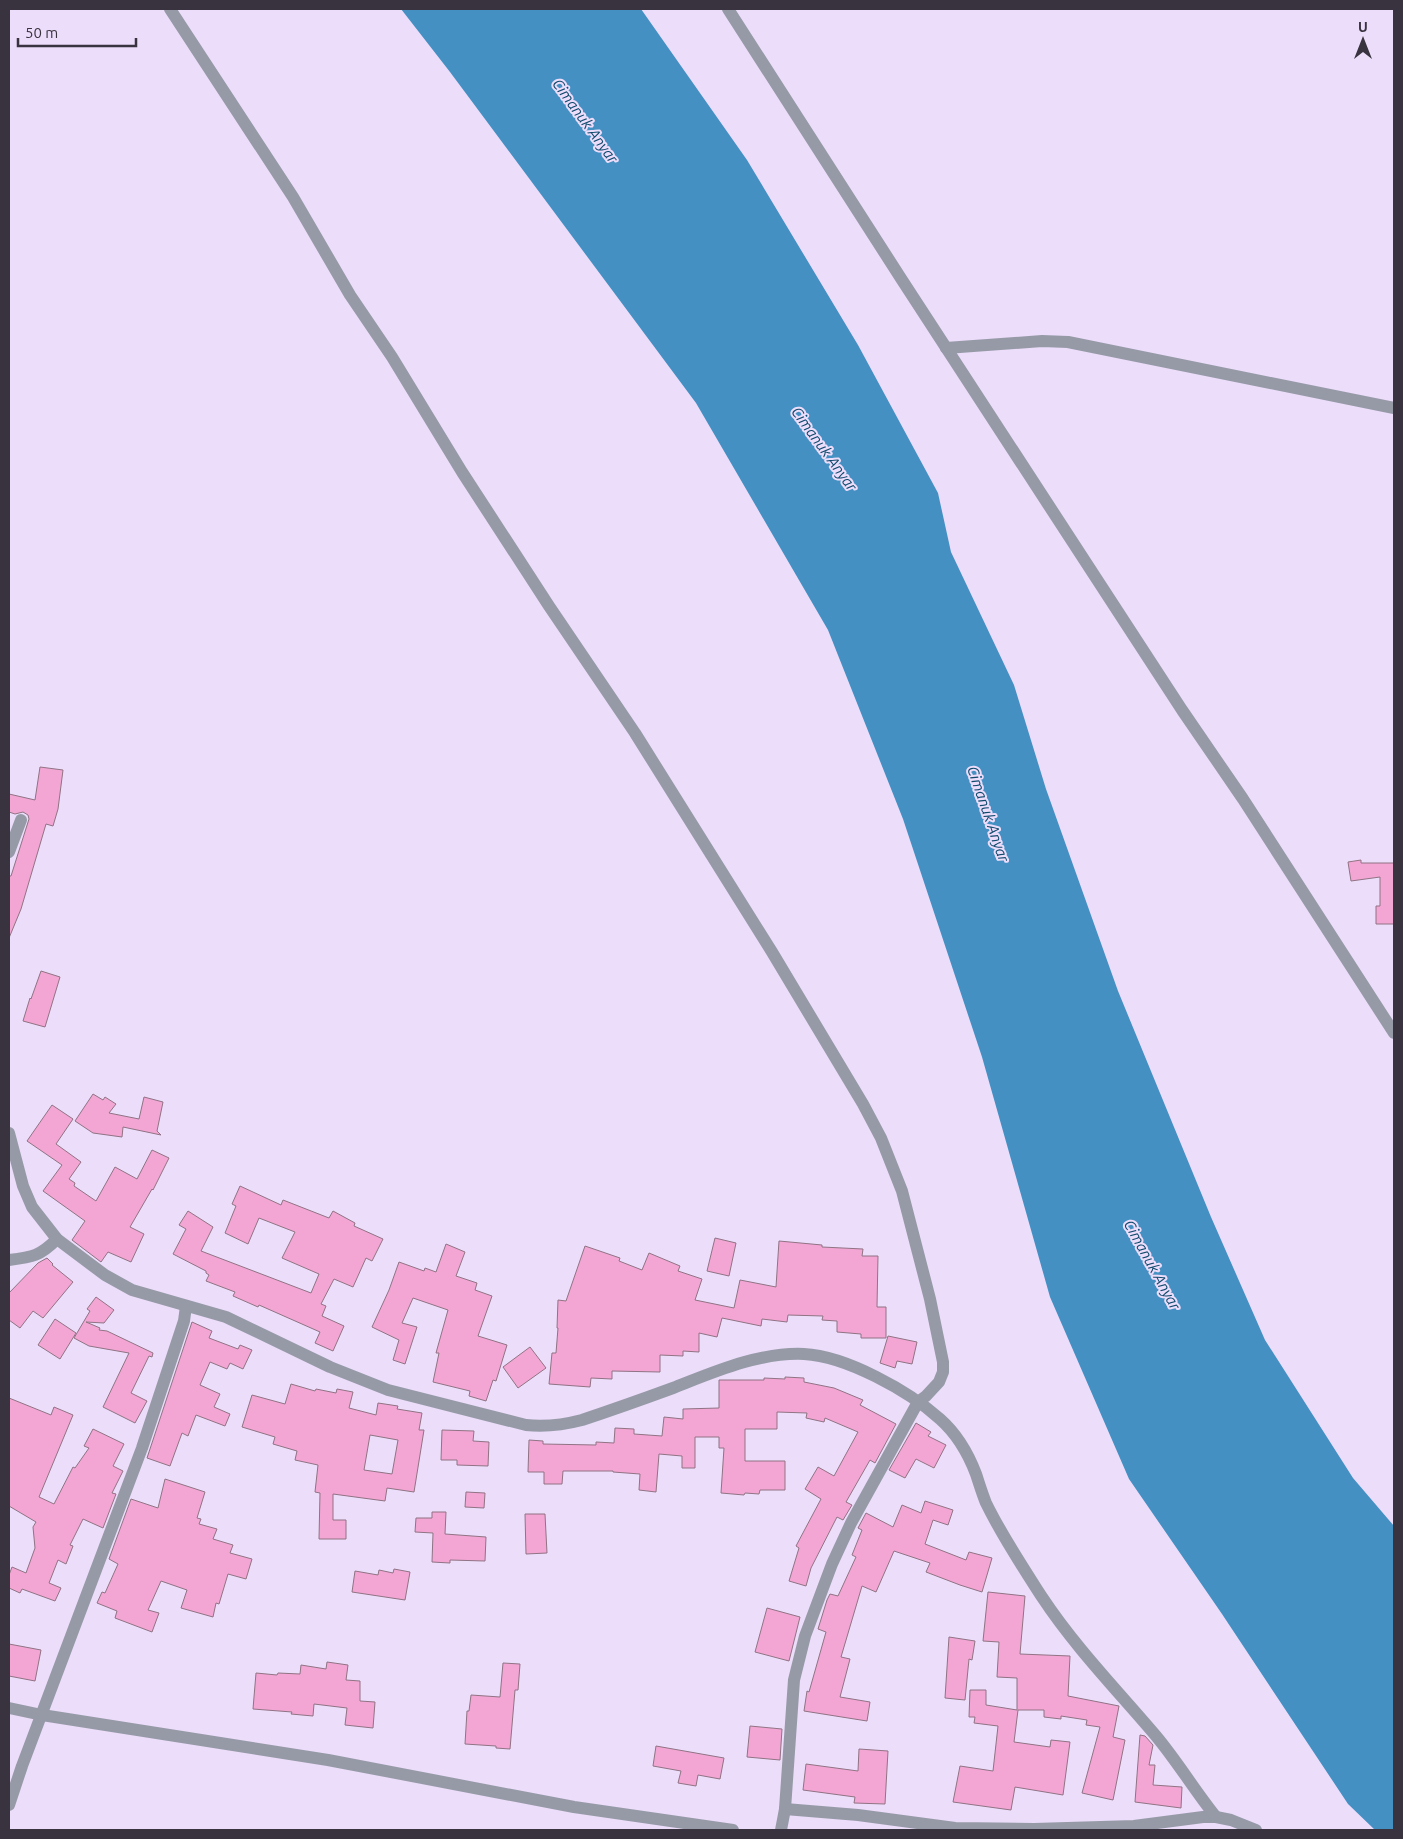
<svg xmlns="http://www.w3.org/2000/svg" width="1403" height="1839" viewBox="0 0 1403 1839" font-family="Ubuntu,sans-serif">
	<style>
		.water { fill: #4590c3 }
		.building { fill: #f3a6d4; stroke: #907384; fill-rule: evenodd }
		.lines { fill: none; stroke-linecap: round; stroke-linejoin: round }
		.street { stroke: #969aa7; stroke-width: 12 }
		.labels { text-anchor: middle; stroke-width: 4; stroke-linejoin: round; paint-order: stroke }
		.water-label { font-size: 15px; font-style: italic; fill: #0e496b; stroke: #ecddfb }
	</style>
	<rect width="100%" height="100%" fill="#ecddfb"/>
	<polygon class="water" points="401,9 641,9 747,160 858,345 938,493 951,552 1014,685 1046,789 1118,991 1211,1217 1265,1340 1353,1478 1394,1526 1394,1830 1375,1830 1348,1804 1222,1614 1129,1479 1050,1297 982,1057 903,819 828,630 696,403 450,72"/>
	<g class="building">
		<polygon points="40,767 63,770 58,809 53,826 46,824 21,909 9,938 9,876 11,876 29,819 28,815 23,812 15,814 9,812 9,794 35,800"/>
		<polygon points="1361,860 1361,863 1394,863 1394,924 1376,924 1376,906 1380,906 1380,877 1351,881 1348,862"/>
		<polygon points="41,971 60,977 45,1027 23,1021 30,998 31,999"/>
		<polygon points="93,1094 103,1100 105,1097 116,1104 109,1113 139,1119 144,1097 163,1102 157,1131 161,1135 123,1127 122,1137 93,1133 75,1121"/>
		<polygon points="52,1105 73,1119 56,1144 81,1162 69,1179 75,1183 74,1186 96,1201 115,1167 137,1179 152,1150 169,1158 153,1190 152,1189 130,1227 144,1234 131,1262 108,1252 101,1262 72,1240 85,1221 43,1191 62,1165 27,1141"/>
		<polygon points="240,1186 281,1205 283,1200 329,1218 333,1211 355,1223 354,1226 383,1239 372,1261 366,1258 353,1287 334,1279 321,1304 326,1306 322,1316 344,1326 333,1351 315,1343 320,1332 259,1305 258,1307 233,1296 235,1292 206,1281 209,1275 206,1273 206,1271 173,1254 186,1229 179,1225 188,1211 213,1227 201,1251 311,1293 319,1274 282,1258 295,1232 259,1218 248,1244 225,1233 236,1206 232,1204"/>
		<polygon points="715,1238 736,1243 729,1276 707,1271"/>
		<polygon points="779,1241 822,1245 822,1247 863,1249 862,1256 878,1256 877,1307 886,1307 886,1338 861,1338 861,1334 837,1332 837,1321 822,1320 823,1316 788,1315 787,1322 762,1319 761,1326 722,1318 717,1337 699,1333 699,1352 683,1351 683,1356 660,1355 660,1372 612,1371 612,1379 591,1378 590,1387 549,1384 552,1353 556,1353 558,1328 557,1328 558,1300 566,1301 585,1246 620,1258 619,1261 642,1270 649,1253 680,1266 678,1271 702,1279 695,1300 734,1308 740,1280 776,1287"/>
		<polygon points="446,1244 465,1252 456,1276 477,1283 475,1290 492,1296 478,1336 507,1345 496,1381 493,1380 486,1401 469,1396 470,1391 433,1382 439,1353 436,1353 448,1310 413,1298 402,1323 417,1327 405,1364 393,1360 399,1340 372,1327 389,1290 399,1262 424,1271 425,1268 436,1272"/>
		<polygon points="47,1258 53,1264 52,1265 73,1282 43,1318 33,1311 20,1328 9,1320 9,1293 38,1263"/>
		<polygon points="96,1297 114,1310 104,1323 86,1322 100,1328 99,1330 107,1331 153,1353 152,1357 149,1356 131,1393 147,1401 135,1423 103,1407 129,1353 89,1346 74,1338 90,1311 87,1309"/>
		<polygon points="55,1319 76,1333 60,1359 38,1345"/>
		<polygon points="192,1322 212,1331 209,1338 238,1349 240,1345 252,1350 243,1369 230,1363 227,1369 210,1362 200,1385 220,1394 214,1407 230,1414 225,1426 196,1415 188,1436 182,1433 170,1466 147,1458"/>
		<polygon points="888,1336 917,1342 912,1364 897,1361 895,1368 880,1363"/>
		<polygon points="530,1347 546,1368 518,1388 503,1367"/>
		<polygon points="785,1377 804,1378 804,1382 834,1388 863,1400 860,1405 896,1424 875,1463 870,1460 846,1502 852,1505 843,1520 837,1517 811,1568 806,1586 789,1581 799,1548 796,1546 821,1499 805,1489 818,1467 834,1476 858,1432 825,1418 824,1422 806,1418 807,1413 777,1412 777,1429 745,1429 745,1461 785,1461 785,1490 760,1490 759,1494 745,1493 744,1495 721,1493 724,1448 719,1448 719,1437 695,1437 695,1468 682,1468 682,1456 659,1454 656,1492 639,1490 640,1474 613,1472 613,1471 563,1471 562,1484 544,1484 544,1472 528,1472 529,1440 543,1441 543,1444 596,1445 596,1442 614,1443 615,1428 634,1429 634,1434 662,1436 664,1417 683,1419 683,1409 719,1408 719,1380 764,1380 764,1378 785,1379"/>
		<path d="M291,1384L315,1391L316,1389L336,1393L337,1389L353,1392L349,1408L376,1415L378,1403L398,1406L397,1409L422,1413L419,1430H424L414,1492L387,1488L385,1501L333,1494V1520H346V1539H319L320,1493L315,1492L318,1465L295,1460L297,1451L273,1444L275,1437L242,1427L252,1395L285,1404ZM370,1435L398,1440L392,1474L364,1470Z"/>
		<polygon points="9,1398 51,1415 54,1407 73,1415 39,1497 54,1504 73,1467 75,1468 89,1448 84,1446 93,1429 124,1444 113,1466 123,1471 112,1493 116,1494 103,1528 83,1519 70,1545 73,1546 66,1564 58,1560 49,1583 61,1588 55,1601 22,1589 20,1593 9,1588 9,1575 12,1567 26,1573 35,1548 33,1527 36,1522 9,1506"/>
		<polygon points="916,1423 931,1432 928,1436 946,1445 934,1468 916,1459 905,1478 889,1470"/>
		<polygon points="442,1430 474,1431 473,1441 489,1442 488,1466 457,1465 457,1460 441,1460"/>
		<polygon points="165,1479 205,1492 197,1518 201,1519 199,1524 217,1529 213,1539 233,1545 230,1553 252,1559 246,1579 228,1574 219,1604 216,1603 213,1617 181,1608 187,1590 161,1581 148,1610 159,1613 152,1632 115,1618 117,1611 97,1603 102,1592 105,1593 118,1564 109,1559 131,1499 158,1508"/>
		<polygon points="466,1492 485,1493 484,1508 465,1507"/>
		<polygon points="925,1501 953,1510 948,1525 933,1520 925,1544 966,1560 969,1552 992,1558 982,1592 960,1585 926,1572 930,1563 894,1551 876,1592 862,1586 841,1657 850,1659 840,1697 870,1702 867,1721 804,1711 807,1691 809,1692 826,1632 818,1629 827,1600 830,1594 838,1596 856,1557 852,1555 862,1530 858,1528 866,1513 893,1527 902,1505 921,1513"/>
		<polygon points="432,1512 446,1512 445,1534 486,1537 485,1561 450,1560 450,1563 432,1562 433,1533 415,1532 416,1518 432,1518"/>
		<polygon points="525,1514 545,1514 547,1553 526,1554"/>
		<polygon points="394,1569 410,1572 405,1600 352,1592 355,1571 378,1575 379,1570 393,1573"/>
		<polygon points="988,1592 1025,1596 1020,1654 1070,1656 1068,1696 1119,1706 1113,1737 1125,1740 1113,1800 1082,1793 1100,1727 1086,1725 1087,1720 1061,1716 1061,1719 1044,1717 1044,1710 1018,1710 1014,1742 1050,1747 1051,1740 1070,1742 1063,1795 1015,1787 1011,1810 953,1802 960,1766 993,1771 998,1726 974,1723 975,1717 969,1717 970,1690 986,1690 986,1705 1017,1710 1017,1678 997,1677 999,1642 983,1641"/>
		<polygon points="767,1608 800,1617 789,1661 755,1652"/>
		<polygon points="949,1637 975,1641 972,1660 969,1659 965,1700 945,1698"/>
		<polygon points="9,1644 41,1650 35,1681 9,1676"/>
		<polygon points="327,1662 348,1665 346,1680 360,1681 360,1701 375,1702 373,1728 345,1725 347,1708 314,1704 313,1716 291,1714 292,1712 253,1709 256,1673 277,1675 278,1673 300,1674 301,1665 326,1669"/>
		<polygon points="503,1663 520,1664 518,1690 515,1690 510,1749 496,1748 496,1746 465,1744 467,1711 469,1711 471,1695 500,1697"/>
		<polygon points="750,1726 782,1729 780,1760 747,1757"/>
		<polygon points="1140,1735 1145,1736 1153,1745 1149,1765 1155,1765 1153,1785 1182,1787 1181,1808 1135,1802"/>
		<polygon points="656,1746 724,1758 720,1779 698,1775 696,1786 678,1783 681,1771 653,1766"/>
		<polygon points="859,1749 888,1751 885,1804 854,1803 855,1797 803,1790 806,1764 858,1771"/>
	</g>
	<g class="lines">
		<g class="street">
			<polyline points="170,9 293,197 350,295 392,357 462,472 549,606 635,733 772,952 863,1104 881,1138 902,1191 930,1299 943,1362 943,1372 939,1382 926,1396 918,1402 851,1523 832,1564 805,1636 794,1680 785,1809 858,1815 955,1828 1034,1829 1101,1827 1134,1826 1203,1817 1216,1817 1231,1820 1256,1830"/>
			<polyline points="728,9 902,280 1182,710 1243,799 1394,1033"/>
			<polyline points="946,348 1042,341 1068,342 1394,408"/>
			<polyline points="9,852 21,820"/>
			<path d="M9,1133L23,1186L32,1207L57,1239L105,1275L132,1290L226,1317L330,1367L388,1390L526,1425C545,1427 563,1425 582,1420C612,1410 643,1399 673,1388C714,1372 759,1352 804,1354C846,1356 909,1391 940,1419C957,1434 968,1453 976,1474C979,1483 982,1493 986,1503C1002,1536 1022,1566 1042,1597C1075,1647 1117,1690 1156,1736C1177,1761 1195,1791 1216,1817"/>
			<path d="M9,1260C33,1257 40,1256 57,1239"/>
			<polyline points="9,1708 42,1715 328,1760 574,1807 733,1830"/>
			<polyline points="9,1805 22,1766 142,1448 184,1321 186,1306"/>
			<polyline points="781,1830 785,1809"/>
		</g>
	</g>
	<g class="labels">
		<g class="water-label">
			<text transform="translate(585 121) rotate(54)" y="5">Cimanuk Anyar</text>
			<text transform="translate(824 449) rotate(54)" y="5">Cimanuk Anyar</text>
			<text transform="translate(988 814) rotate(71)" y="5">Cimanuk Anyar</text>
			<text transform="translate(1152 1265) rotate(61)" y="5">Cimanuk Anyar</text>
		</g>
	</g>
	<rect width="1403" height="1839" fill="none" stroke="#39333f" stroke-width="20"/>
	<g transform="translate(1363 40)" stroke="#ecddfb" stroke-width="4" paint-order="stroke">
	<path d="M0-4L9 19L0 12L-9 19Z" fill="#39333f"/>
	<text y="-8" font-size="14" font-weight="bold" text-anchor="middle" fill="#39333f">U</text>
	</g>
	<path d="M18 38v8h118v-8" fill="none" stroke="#39333f" stroke-width="2.5"/>
	<text x="25" y="38" font-size="15" fill="#39333f" stroke="#ecddfb" stroke-width="4" paint-order="stroke">50 m</text>
</svg>
